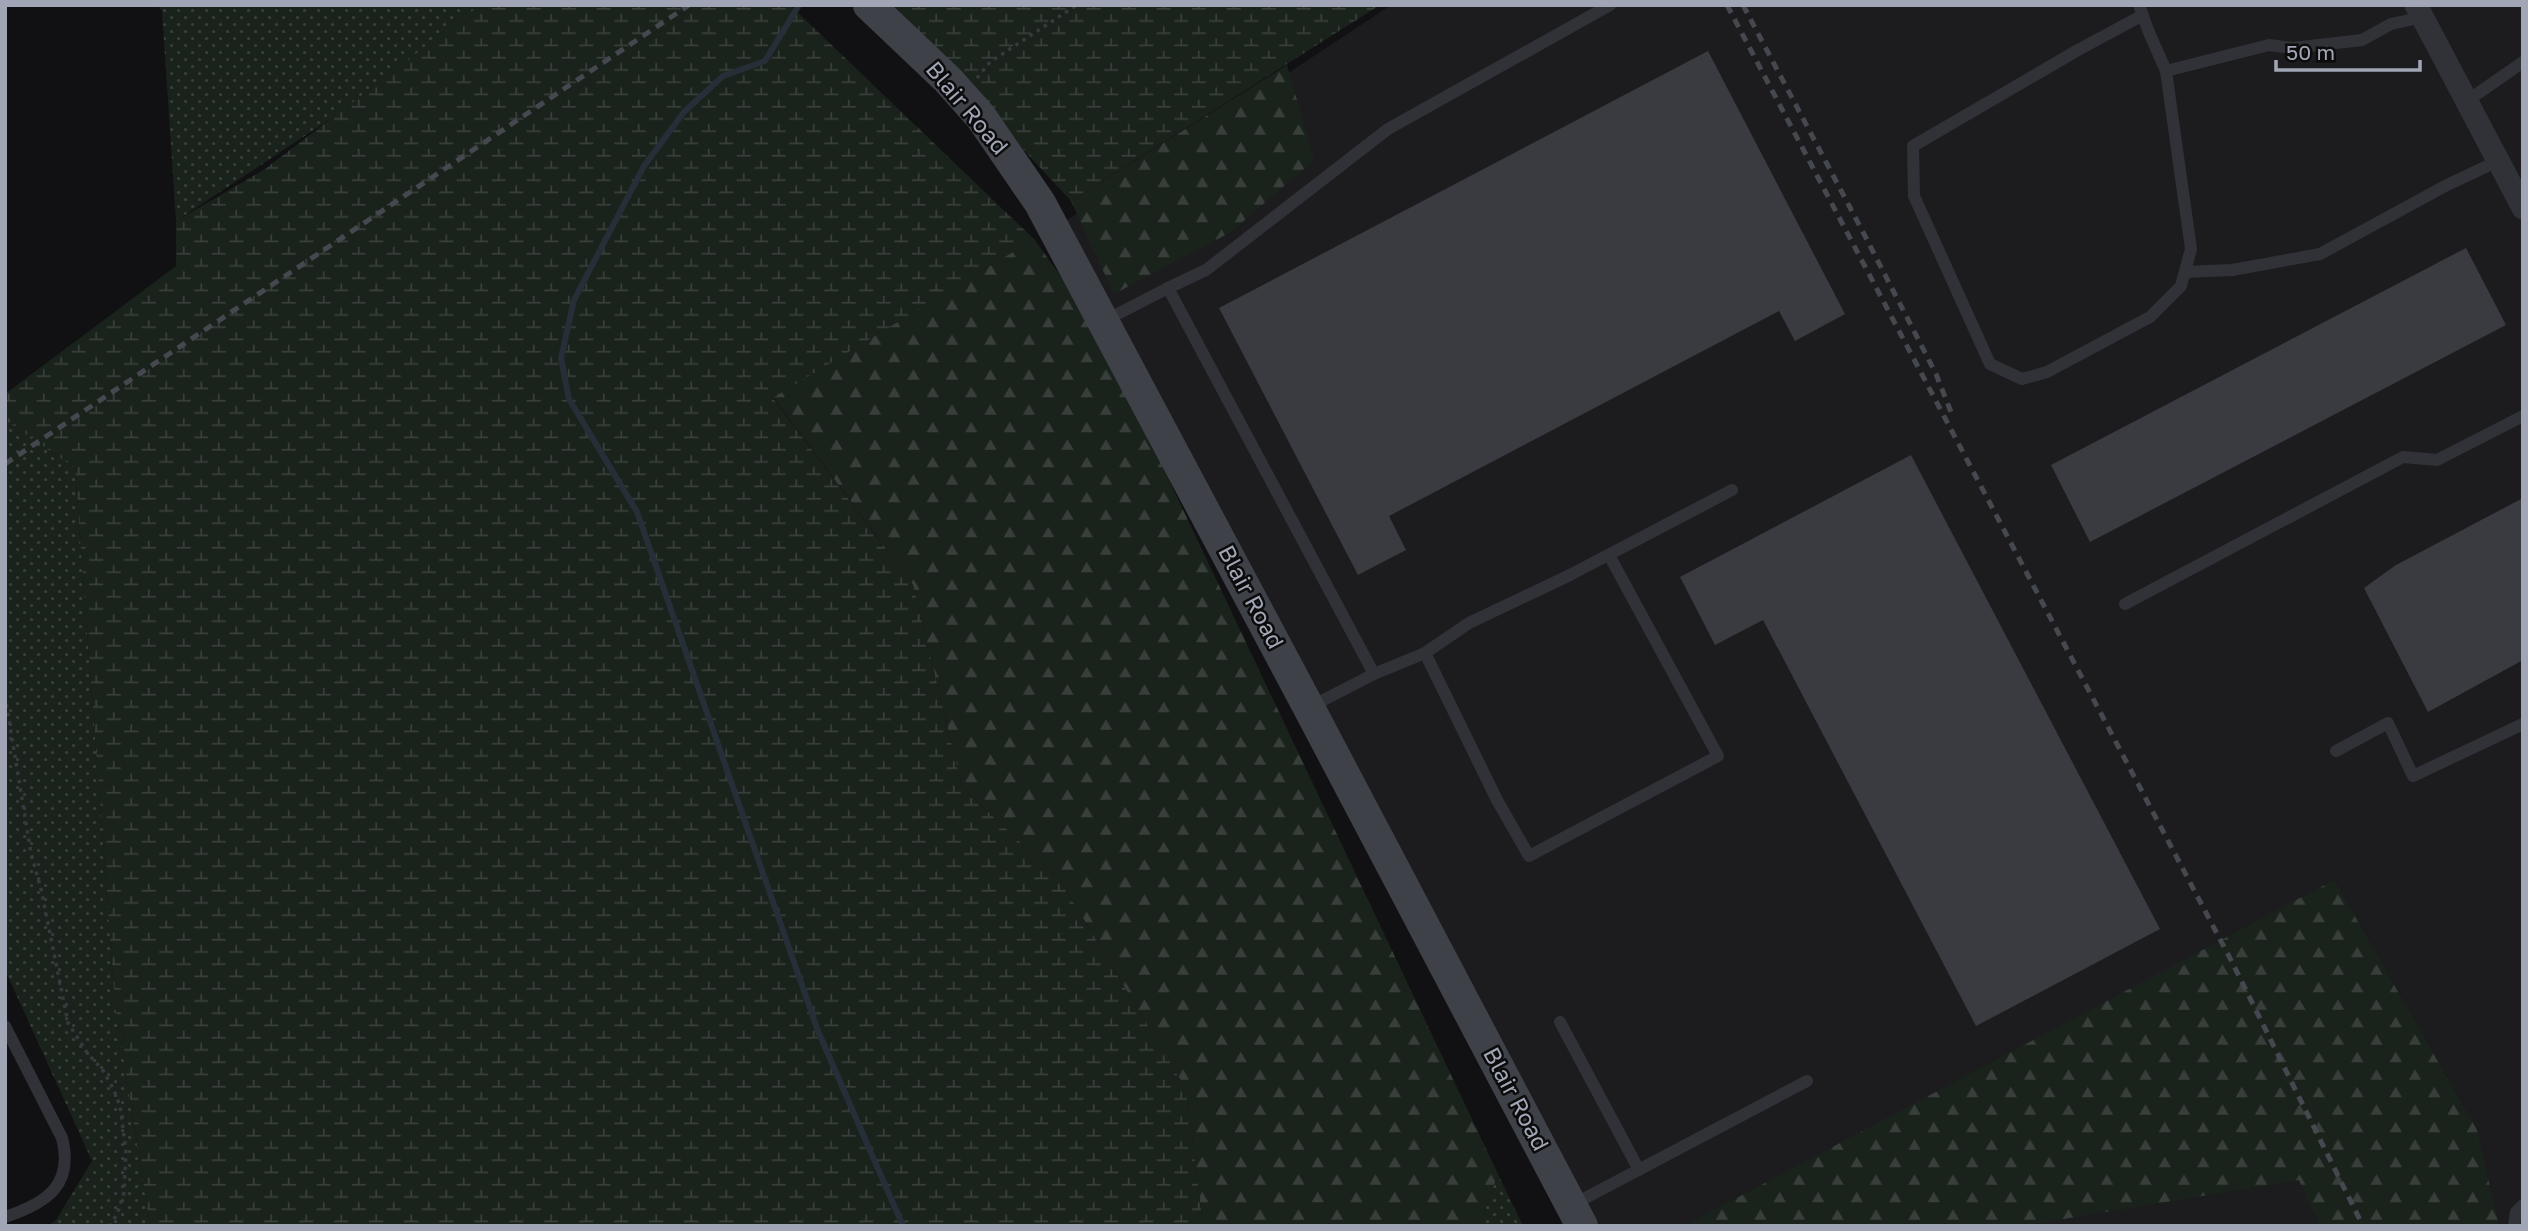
<svg xmlns="http://www.w3.org/2000/svg" width="2528" height="1231" viewBox="0 0 2528 1231" font-family="'Golos Text',sans-serif">
	<style>
		.built { fill: #1c1c1f }
		.grass { fill: url(#grass-dots) }
		.forest { fill: url(#forest-firs) }
		.wetland { fill: url(#wetland-marsh) }
		.lines { fill: none; stroke-linecap: round; stroke-linejoin: round }
		.stream { stroke: #262f37; stroke-width: 6 }
		.building { fill: #3a3b40 }
		.path { stroke: #37393f; stroke-width: 3.5; stroke-dasharray: 3.5 5; stroke-linecap: butt }
		.lane { stroke: #313238; stroke-width: 12 }
		.street { stroke: #313238; stroke-width: 23 }
		.secondary { stroke: #3f4148; stroke-width: 32 }
		.rail { stroke: #46484f; stroke-width: 5; stroke-dasharray: 9 7; stroke-linecap: butt }
		.labels { text-anchor: middle; stroke-width: 5; stroke-linejoin: round; paint-order: stroke }
		.street-label { font-size: 23px; fill: #a0a6b5; stroke: #0c0c0d }
	</style>
	<defs>
		<pattern id="grass-dots" width="8" height="8" patternUnits="userSpaceOnUse" patternTransform="scale(1.75)"><rect width="8" height="8" fill="#1a221c"/><path d="M2 2h.1M6 6h.1" fill="none" stroke="#383f3b" stroke-width="1.8" stroke-linecap="round"/></pattern>
		<pattern id="forest-firs" width="22" height="20" patternUnits="userSpaceOnUse" patternTransform="scale(1.75)"><rect width="22" height="20" fill="#1a221c"/><path d="M5 1l3.5 6h-7zM16 11l3.5 6h-7z" fill="#383f3b"/></pattern>
		<pattern id="wetland-marsh" width="20" height="14" patternUnits="userSpaceOnUse" patternTransform="scale(1.75)"><rect width="20" height="14" fill="#1a221c"/><path d="M1 5h8M5 5V1M11 12h8M15 12V8" fill="none" stroke="#383f3b"/></pattern>
	</defs>
	<rect width="100%" height="100%" fill="#111012"/>
	<polygon class="built" points="1391,5 2523,5 2523,1226 1579,1226 1067,220"/>
	<g class="grass">
		<polygon points="157,5 481,5 350,106 176,221 162,11"/>
		<polygon points="5,420 75,468 115,1004 150,1226 48,1226 56,1220 92,1161 5,970"/>
		<polygon points="1498,1174 1523,1226 1479,1226"/>
	</g>
	<g class="forest">
		<polygon points="1287,65 1314,160 1231,232 1114,294 1071,201"/>
		<polygon points="1034,239 1095,324 1498,1174 1479,1226 1203,1226 1186,1089 1060,880 962,787 913,585 773,397"/>
		<polygon points="2334,880 2477,1130 2499,1226 2320,1226 2299,1180 2021,1226 1684,1226"/>
	</g>
	<g class="wetland">
		<polygon points="480,5 790,5 1034,239 773,398 913,585 962,787 1060,880 1186,1089 1203,1226 150,1226 115,1004 75,468 5,420 5,394 176,266 176,221 265,169"/>
		<polygon points="889,5 1380,5 1071,201"/>
	</g>
	<g class="lines">
		<polyline class="stream" points="799,5 765,61 723,76 684,112 644,166 574,300 561,358 569,399 637,512 818,1031 903,1226"/>
	</g>
	<g class="building">
		<polygon points="1708,51 1845,314 1795,341 1779,311 1389,516 1406,550 1358,575 1219,308"/>
		<polygon points="2466,248 2506,325 2090,542 2051,465"/>
		<polygon points="1911,455 2160,929 1976,1026 1763,620 1715,645 1680,577"/>
		<polygon points="2523,498 2523,660 2428,712 2364,588 2396,565"/>
	</g>
	<g class="lines">
		<g class="path">
			<polyline points="977,78 990,62 1077,5"/>
			<polyline points="5,696 31,853 41,889 68,1023 88,1054 102,1069 113,1088 120,1106 126,1151 124,1193 117,1214 110,1226"/>
		</g>
		<g class="lane">
			<polyline points="2139,5 2148,30 2166,71 2269,45 2293,48 2362,40 2391,24 2423,17"/>
			<polyline points="2143,15 2078,50 1913,146 1914,196 1990,364 2022,379 2047,372 2150,317 2181,286 2191,249 2166,71"/>
			<polyline points="2467,101 2523,62"/>
			<polyline points="2185,272 2232,270 2320,254 2447,185 2498,161"/>
			<polyline points="1104,321 1168,288"/>
			<polyline points="2125,604 2403,457 2437,460 2523,416"/>
			<polyline points="1425,653 1497,800 1529,856 1718,756 1609,555"/>
			<polyline points="1374,674 1168,288 1206,270 1388,129 1610,5"/>
			<polyline points="1310,707 1374,674 1425,653 1469,623 1568,576 1732,490"/>
			<polyline points="2336,751 2388,723 2413,776 2523,724"/>
			<polyline points="1560,1022 1639,1170"/>
			<path d="M5,1026L62,1138C74,1185 47,1203 5,1217"/>
			<polyline points="1572,1205 1807,1081"/>
			<polyline points="2514,1226 2516,1212 2523,1205"/>
		</g>
		<polyline class="street" points="2416,5 2523,208"/>
		<polyline class="secondary" points="869,5 948,80 981,117 1040,203 1309,708 1582,1226"/>
		<g class="rail">
			<polyline points="1727,5 2232,962 2363,1226"/>
			<polyline points="1743,5 1864,234 1936,374 1951,412"/>
			<polyline points="5,464 689,5"/>
		</g>
	</g>
	<g class="labels">
		<g class="street-label">
			<text transform="translate(967 108) rotate(50)" y="8">Blair Road</text>
			<text transform="translate(1251 597) rotate(62)" y="8">Blair Road</text>
			<text transform="translate(1516 1099) rotate(62)" y="8">Blair Road</text>
		</g>
	</g>
	<rect width="2528" height="1231" fill="none" stroke="#a0a6b5" stroke-width="14"/>
	<path d="M2276 60v10h144v-10" fill="none" stroke="#a0a6b5" stroke-width="3.5"/>
	<text x="2286" y="60" font-size="21" fill="#a0a6b5" stroke="#0c0c0d" stroke-width="5" paint-order="stroke">50 m</text>
</svg>
